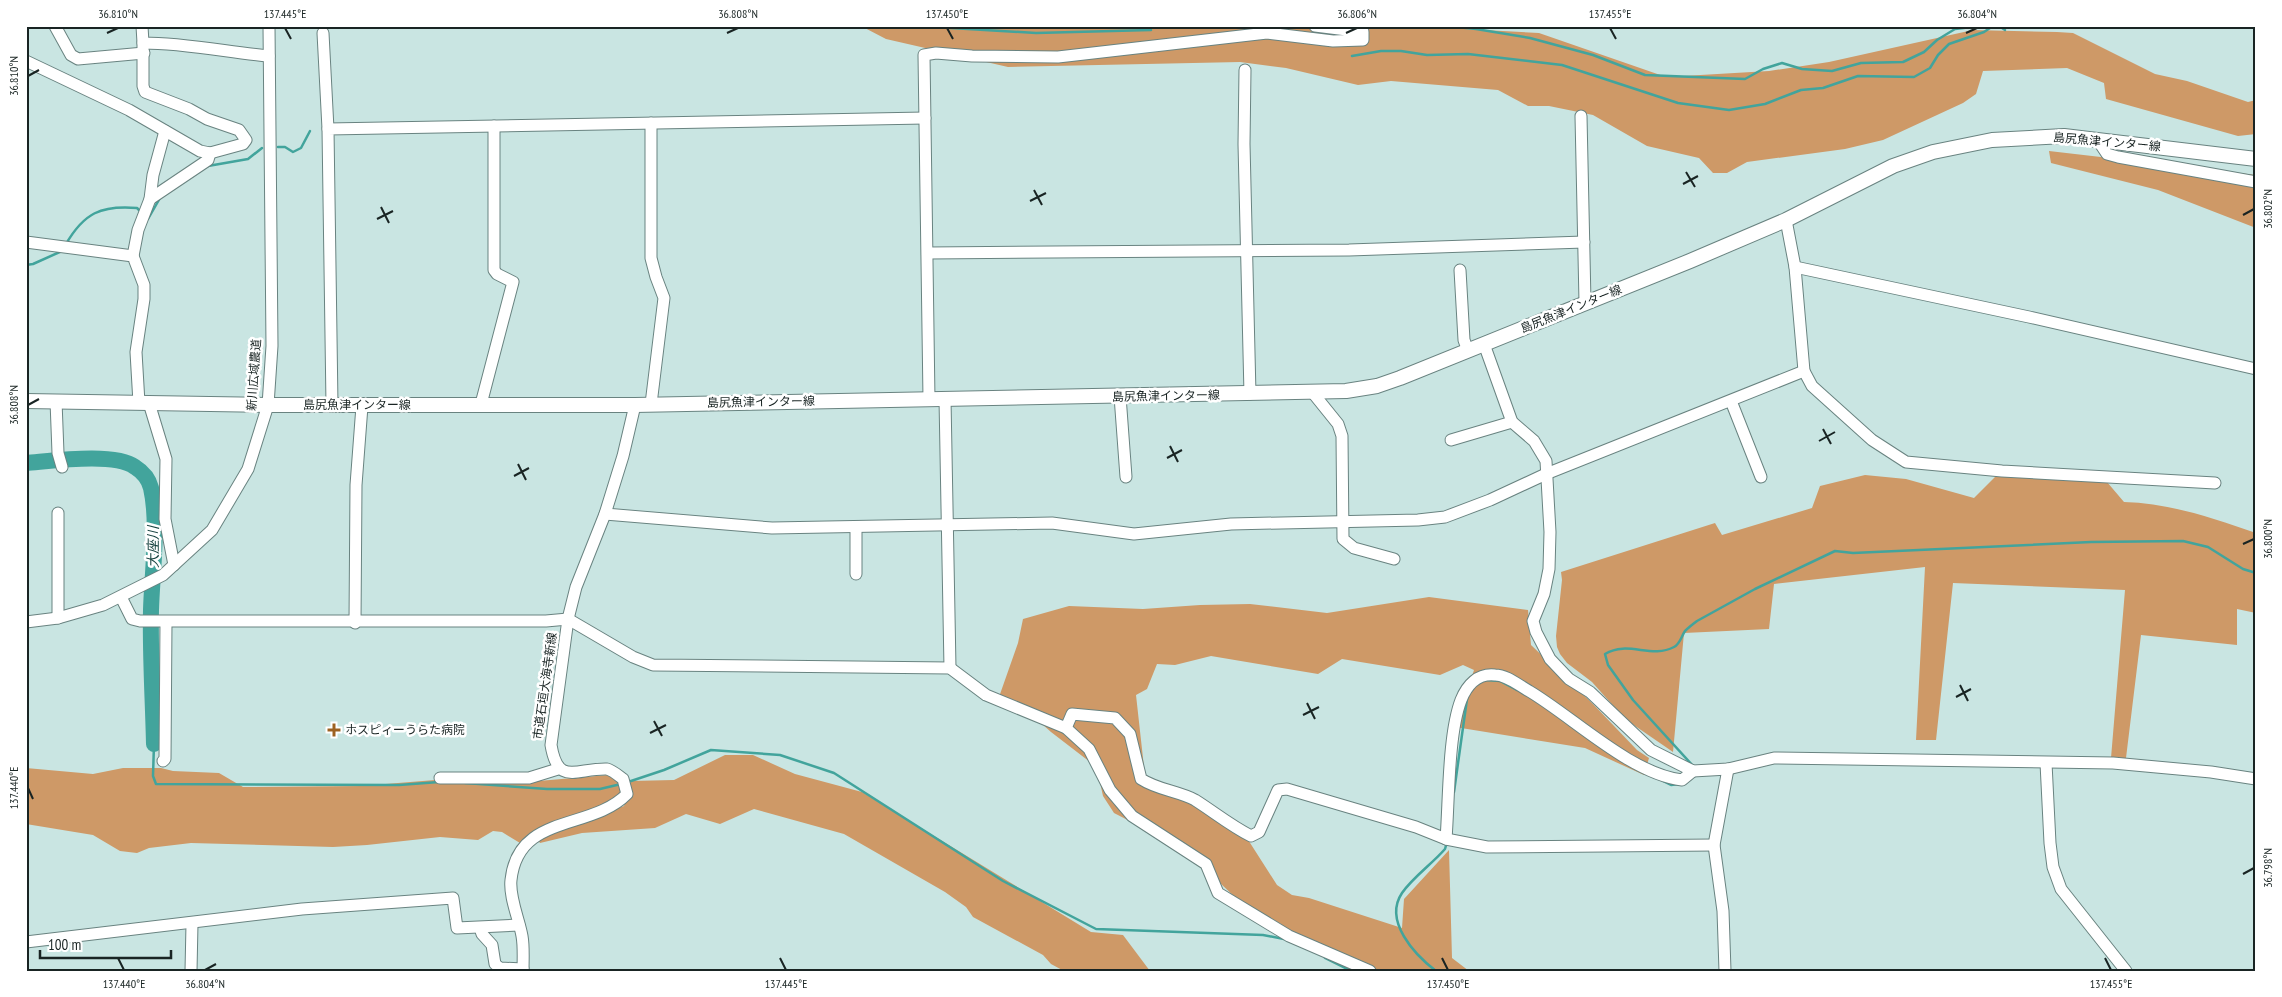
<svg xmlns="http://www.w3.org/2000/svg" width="2282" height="997" viewBox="0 0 2282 997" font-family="'PT Sans Narrow','Noto Sans JP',sans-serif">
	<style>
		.forest { fill: #ce9967 }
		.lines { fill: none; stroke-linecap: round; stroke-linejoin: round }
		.stream { stroke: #42a49c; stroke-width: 2.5 }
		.river { stroke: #42a49c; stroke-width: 16 }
		.minor-casing { stroke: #698380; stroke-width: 13 }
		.major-casing { stroke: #698380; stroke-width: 16 }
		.minor { stroke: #fff; stroke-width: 11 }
		.major { stroke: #fff; stroke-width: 14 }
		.ticks { fill: none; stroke: #192423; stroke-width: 2 }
		.poi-dot { fill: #9d6222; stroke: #fff; stroke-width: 2 }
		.labels { text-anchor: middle; stroke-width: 5; stroke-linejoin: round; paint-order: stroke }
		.street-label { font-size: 12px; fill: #192423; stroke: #fff }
		.poi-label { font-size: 12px; fill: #192423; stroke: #fff; text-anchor: start }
		.water-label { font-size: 14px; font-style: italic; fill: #133f3c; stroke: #fff }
		.neatline { fill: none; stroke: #192423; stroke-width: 2 }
		.ticks-label { font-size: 12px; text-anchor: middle; fill: #192423 }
	</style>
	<rect width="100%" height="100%" fill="#c9e5e2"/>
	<g class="forest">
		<polygon points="861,26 1409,26 1539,33 1666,77 1769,71 1829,62 1973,30 2057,32 2073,33 2155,74 2187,81 2248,102 2256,100 2256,134 2238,136 2106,99 2104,83 2067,68 1983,71 1976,94 1963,103 1883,140 1845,149 1747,162 1727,173 1713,173 1699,158 1647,146 1593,115 1549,106 1528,106 1498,90 1391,81 1358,85 1286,68 1240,62 1008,67 886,39"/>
		<polygon points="2049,151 2256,175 2256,228 2158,190 2051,163"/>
		<path d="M1865,475L1906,479L1974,498L1997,475L2107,482L2124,502C2169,503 2213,518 2256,533V613L2237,609V645L2141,635L2126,758H2111L2125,590L1953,583L1936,740H1916L1925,567L1774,584L1769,629L1684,633L1673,752L1625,719L1592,682L1567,663L1560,654L1557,647L1556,636L1562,580L1561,572L1715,523L1722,535L1812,508L1820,486Z"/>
		<polygon points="1429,597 1528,610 1531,645 1593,704 1637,750 1649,758 1644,775 1585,748 1455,727 1474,670 1463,665 1440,675 1342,659 1318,674 1211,656 1175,665 1157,664 1147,689 1136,695 1145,776 1245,835 1277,885 1292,895 1309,898 1402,928 1404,899 1449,850 1452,958 1469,971 1350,971 1297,941 1281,924 1238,900 1184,849 1114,813 1103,796 1099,778 1090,762 1051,732 1023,707 999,697 1018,643 1023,619 1069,606 1143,609 1200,605 1250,604 1327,613"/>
		<polygon points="725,755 753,755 795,774 862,792 1091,932 1123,935 1150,971 1064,971 1051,964 1043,955 973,917 966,907 945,892 844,834 754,809 720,824 686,814 655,828 582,833 540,843 537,839 624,806 631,781 674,780"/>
		<polygon points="26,768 93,774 123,768 161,768 173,771 219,773 243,787 361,786 435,780 527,782 608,775 621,782 625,793 615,802 542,828 520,843 502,832 493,831 478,840 440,837 367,845 333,847 191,843 149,848 137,853 120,851 93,835 26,824"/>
	</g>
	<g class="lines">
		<g class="stream">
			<polyline points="917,26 1036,33 1151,30"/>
			<polyline points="1446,26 1476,29 1530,38 1593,55 1645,75 1745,79 1763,69 1782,63 1802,69 1832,71 1861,63 1903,62 1924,52 1937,40 1955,29 1980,26"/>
			<polyline points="1999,26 2005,30"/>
			<polyline points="1352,56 1381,51 1401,51 1427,55 1468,54 1562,65 1678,103 1729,110 1765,104 1801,90 1823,88 1858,76 1914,77 1930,68 1938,55 1949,44 1984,32 1993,26"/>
			<polyline points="278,147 285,147 293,152 301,148 310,131"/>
			<polyline points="208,166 248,159 262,148"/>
			<polyline points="148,219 160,198"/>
			<path d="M66,244C84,213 101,205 137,208L140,211"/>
			<polyline points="26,265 33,264 62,251"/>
			<polyline points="1487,680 1500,681 1517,690"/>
			<polyline points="154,744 153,776 156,784 399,785 439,782"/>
			<path d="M1694,767L1633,700L1608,665L1605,654C1628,640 1651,659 1674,647C1680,644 1681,637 1685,631C1688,628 1693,624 1697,621L1755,589L1835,551L1853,553L2091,542L2183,541L2208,547L2243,569L2256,573"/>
			<polyline points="1663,781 1671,785 1679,784"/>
			<polyline points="628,782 664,770 711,750 780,755 834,773 1003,881 1096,929 1263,935 1284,939"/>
			<polyline points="465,783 547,789 600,789 621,784"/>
			<polyline points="1454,792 1467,699"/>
			<polyline points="1325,958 1351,971"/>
			<path d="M1436,971C1415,955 1383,921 1402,893C1413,877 1432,864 1445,849L1447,842"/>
		</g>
		<path class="river" d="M26,463C52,461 115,452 135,467C143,472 149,480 151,488C159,523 152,574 151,610C150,655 153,699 154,744"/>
		<g class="minor-casing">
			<g id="minor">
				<polyline points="55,26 71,55 78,59 144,53"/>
				<path d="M142,26L143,43C185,43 227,52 269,56"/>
				<polyline points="323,33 328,129"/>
				<polyline points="143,43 143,86 145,92 189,109 207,119 239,130 246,140 243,144 210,153"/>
				<polyline points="26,61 129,110 200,151 210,153 208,160 150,199"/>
				<polyline points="1245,70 1244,144 1250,394"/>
				<polyline points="1581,116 1585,302"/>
				<polyline points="2097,139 2107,154 2118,157 2256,182"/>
				<polyline points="1786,220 1795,267 1804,371 1812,386 1872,440 1906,462 2002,471 2215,483"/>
				<polyline points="26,242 133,256 144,285 144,299 136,352 139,403"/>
				<polyline points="928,253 1349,250 1584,242"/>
				<polyline points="133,256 138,230 150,199 153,175 165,131"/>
				<polyline points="1795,267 2029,317 2256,369"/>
				<polyline points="1460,270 1464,340 1468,351"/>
				<polyline points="1484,344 1512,422 1534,441 1546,461 1550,532 1549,569 1544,594 1533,621 1536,632 1550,659 1569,679 1590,692 1651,750 1693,771 1728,769 1774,758 2113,763 2211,772 2256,779"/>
				<polyline points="1313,393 1338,424 1342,436 1343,539 1354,548 1394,559"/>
				<polyline points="1120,396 1126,477"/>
				<polyline points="929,399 924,55 936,53 972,56 1058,57 1267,33 1333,41 1363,40 1363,32 1315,26"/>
				<polyline points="945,399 950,668"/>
				<polyline points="56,401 58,453 62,467"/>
				<polyline points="1731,401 1761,477"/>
				<polyline points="149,403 166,459 165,519 174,565"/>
				<polyline points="481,404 513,282 497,274 494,270 494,126"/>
				<polyline points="651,404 664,298 656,277 651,258 651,123"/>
				<polyline points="332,405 328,129 925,118"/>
				<polyline points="1451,440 1512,422"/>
				<polyline points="605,514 772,528 1052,523 1134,534 1231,524 1418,520 1445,517 1490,500 1546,474 1804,371"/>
				<polyline points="856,574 856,527"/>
				<polyline points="121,597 132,619 140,621 546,621 568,619 633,657 653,665 950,668 986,695 1066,728 1089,749 1110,790 1132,816 1206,864 1218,893 1289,936 1370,971"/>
				<polyline points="58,618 58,513"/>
				<polyline points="26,622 58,618 103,605 163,575 212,530 248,469 268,405 272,346 269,26"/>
				<polyline points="355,623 356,485 362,406"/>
				<path d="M1066,728L1072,714L1115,718L1130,734L1141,779C1158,790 1178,791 1195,800C1214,812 1231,826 1251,836L1259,832L1278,790L1287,789L1416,827L1446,839L1487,847L1714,845"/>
				<polyline points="163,761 165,759 166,622"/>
				<polyline points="2046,763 2050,843 2053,867 2061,889 2126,971"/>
				<polyline points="440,778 529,778 558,769"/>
				<path d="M1446,839C1449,801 1448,734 1461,700C1467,685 1478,673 1495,675C1507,675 1518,685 1529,691C1573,717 1631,774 1682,780L1693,771"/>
				<polyline points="480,928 482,934 492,945 495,964 500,968 523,969"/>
				<polyline points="26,942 302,909 453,898 457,928 519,925"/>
				<polyline points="191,971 192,924"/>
				<path d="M523,971C523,960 524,947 522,936C519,919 509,897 511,880C518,813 591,831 627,794L623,779C619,776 612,770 607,769C576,768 558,787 551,745L568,619L576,587L605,514L623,456L635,405"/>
				<polyline points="1725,971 1723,911 1714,845 1728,769"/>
			</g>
		</g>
		<g class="major-casing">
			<polyline id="major" points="26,401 268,405 635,405 1346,391 1377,386 1400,378 1690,261 1786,220 1893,166 1933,152 1992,140 2064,136 2256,159"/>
		</g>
		<use href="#minor" class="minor"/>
		<use href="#major" class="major"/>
	</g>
	<path class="ticks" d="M285,28L291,39M947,28L953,39M1610,28L1616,39M107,33L118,28M727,33L738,28M1346,33L1357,28M1966,33L1977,28M28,76L39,70M1686,172L1695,187M1683,184L1698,176M1034,190L1042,205M1030,201L1046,193M381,207L389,223M2243,215L2254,209M377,219L393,211M28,405L39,399M1823,429L1831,444M1819,441L1835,432M1170,446L1178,462M1167,458L1182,450M518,464L526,480M514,476L529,468M2243,544L2254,539M1960,685L1968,701M1956,697L1971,689M1307,703L1315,719M1303,715L1319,707M654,721L662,736M650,733L666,725M28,788L33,799M2243,874L2254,868M118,958L124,970M780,958L786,970M1442,958L1448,970M2105,958L2111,970M205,970L216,964"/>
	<path class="poi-dot" d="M331.5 722.5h5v5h5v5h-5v5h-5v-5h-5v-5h5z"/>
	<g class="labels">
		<g class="street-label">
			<text transform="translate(2107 142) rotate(5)" y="4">島尻魚津インター線</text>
			<text transform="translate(1571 309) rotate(-22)" y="4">島尻魚津インター線</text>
			<text transform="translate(254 375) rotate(-86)" y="4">新川広域農道</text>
			<text transform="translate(1166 396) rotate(-1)" y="4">島尻魚津インター線</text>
			<text transform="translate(761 402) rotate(-1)" y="4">島尻魚津インター線</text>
			<text x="357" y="409">島尻魚津インター線</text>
			<text transform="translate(545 686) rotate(-82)" y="4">市道石垣大海寺新線</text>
		</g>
		<g class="poi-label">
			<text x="345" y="734">ホスピィーうらた病院</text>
		</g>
		<g class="water-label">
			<text transform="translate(153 547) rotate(-90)" y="5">大座川</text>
		</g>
	</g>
	<rect width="2282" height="997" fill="none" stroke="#ffffff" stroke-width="55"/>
	<path d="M40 950v8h131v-8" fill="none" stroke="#192423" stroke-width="2.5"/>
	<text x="48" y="950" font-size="15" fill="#192423" stroke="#ffffff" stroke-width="4" paint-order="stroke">100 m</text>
	<rect x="28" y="28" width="2226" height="942" class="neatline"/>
	<g class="ticks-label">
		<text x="118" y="18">36.810°N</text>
		<text x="285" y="18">137.445°E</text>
		<text x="738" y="18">36.808°N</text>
		<text x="947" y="18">137.450°E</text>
		<text x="1357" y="18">36.806°N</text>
		<text x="1610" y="18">137.455°E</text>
		<text x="1977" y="18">36.804°N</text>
		<text transform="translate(14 76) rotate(-90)" y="4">36.810°N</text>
		<text transform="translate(2268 209) rotate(-90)" y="4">36.802°N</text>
		<text transform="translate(14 405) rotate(-90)" y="4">36.808°N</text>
		<text transform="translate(2268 539) rotate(-90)" y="4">36.800°N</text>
		<text transform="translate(14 788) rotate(-90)" y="4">137.440°E</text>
		<text transform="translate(2268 868) rotate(-90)" y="4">36.798°N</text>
		<text x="124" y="988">137.440°E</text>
		<text x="205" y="988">36.804°N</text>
		<text x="786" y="988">137.445°E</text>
		<text x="1448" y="988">137.450°E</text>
		<text x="2111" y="988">137.455°E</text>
	</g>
</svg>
